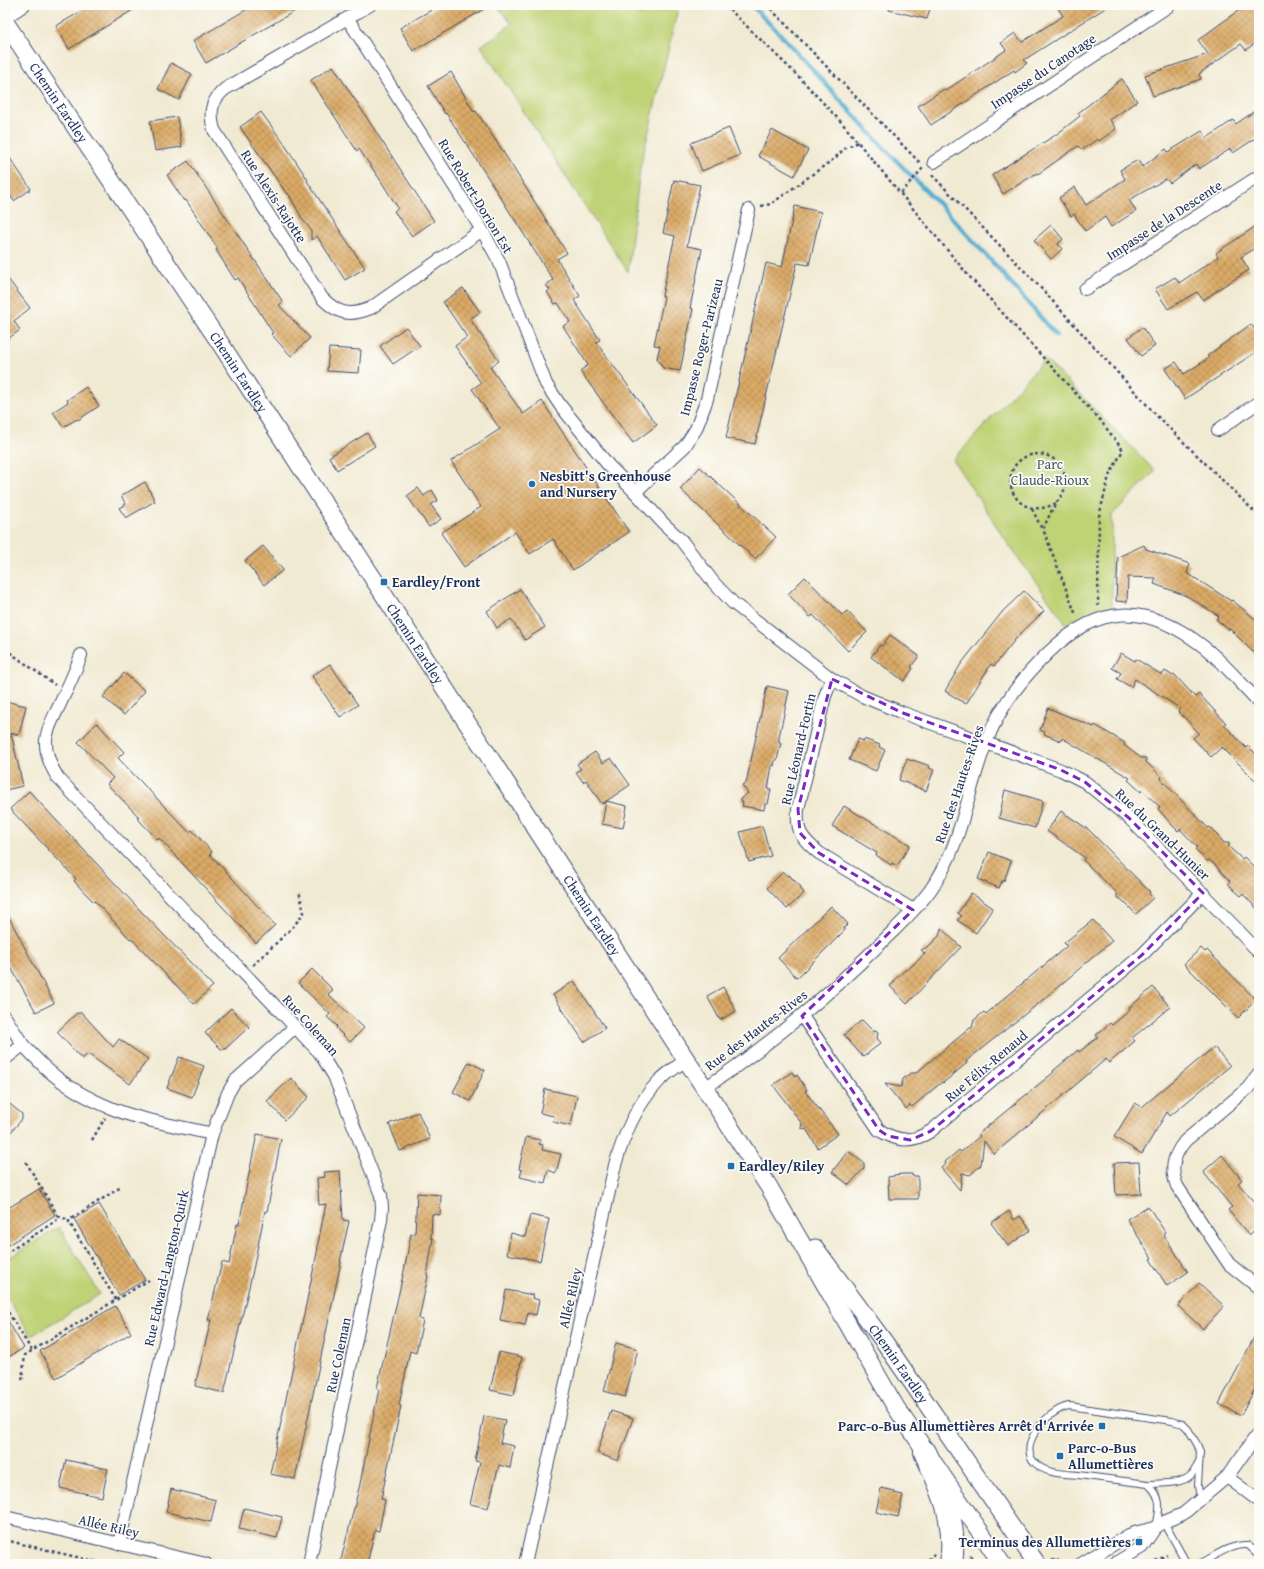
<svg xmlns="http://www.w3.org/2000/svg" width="1264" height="1569" viewBox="0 0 1264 1569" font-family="'Gentium Book Plus',serif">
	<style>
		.green { fill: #bfd275; stroke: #6d806a }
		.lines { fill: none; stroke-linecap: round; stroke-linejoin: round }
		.stream { stroke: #55add2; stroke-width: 4.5 }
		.building { fill: url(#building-cross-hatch) }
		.lane-casing { stroke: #3b4b70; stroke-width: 8 }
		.street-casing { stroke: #3b4b70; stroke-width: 14 }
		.secondary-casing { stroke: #3b4b70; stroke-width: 19 }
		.highway-casing { stroke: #3b4b70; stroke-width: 24 }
		.path { stroke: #3b4b70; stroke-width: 2.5; stroke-dasharray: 3 3; stroke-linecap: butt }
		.lane { stroke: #fff; stroke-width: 6 }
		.street { stroke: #fff; stroke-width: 12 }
		.secondary { stroke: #fff; stroke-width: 17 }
		.highway { stroke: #fff; stroke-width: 22 }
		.marked { fill: none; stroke: #7b2cbf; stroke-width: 3; stroke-dasharray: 8 5; stroke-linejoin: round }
		.poi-dot { fill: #1f6fb2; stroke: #fdfcf7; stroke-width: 1.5 }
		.labels { text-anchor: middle; stroke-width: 3.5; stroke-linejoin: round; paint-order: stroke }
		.street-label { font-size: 14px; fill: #1b2f5e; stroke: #fdfcf7 }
		.park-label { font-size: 14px; fill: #445864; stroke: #fdfcf7 }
		.poi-label { font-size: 14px; font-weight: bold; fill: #1b2f5e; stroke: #fdfcf7; text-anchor: start }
	</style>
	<defs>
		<pattern id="building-cross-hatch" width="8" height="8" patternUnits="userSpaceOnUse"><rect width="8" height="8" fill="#dbaa66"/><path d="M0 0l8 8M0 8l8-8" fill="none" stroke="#b18b57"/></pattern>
	</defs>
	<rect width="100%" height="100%" fill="#fdfcf7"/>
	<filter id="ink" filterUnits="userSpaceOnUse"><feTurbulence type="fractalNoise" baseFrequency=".025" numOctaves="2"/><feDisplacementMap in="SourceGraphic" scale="8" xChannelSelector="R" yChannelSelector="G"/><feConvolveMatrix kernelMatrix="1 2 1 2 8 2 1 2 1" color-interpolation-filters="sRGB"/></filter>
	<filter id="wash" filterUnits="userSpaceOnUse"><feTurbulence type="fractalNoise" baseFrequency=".012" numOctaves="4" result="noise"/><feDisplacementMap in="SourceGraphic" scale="16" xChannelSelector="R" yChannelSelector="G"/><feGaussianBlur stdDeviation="0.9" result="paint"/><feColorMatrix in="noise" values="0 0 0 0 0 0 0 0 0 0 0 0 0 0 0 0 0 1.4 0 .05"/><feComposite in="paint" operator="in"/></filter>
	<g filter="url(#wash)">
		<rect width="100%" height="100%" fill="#f1ead3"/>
		<g class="green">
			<polygon points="497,5 679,5 640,168 628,272 481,46 512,24"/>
			<polygon points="1045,359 1155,471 1112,515 1112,615 1072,632 1009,545 953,460"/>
			<polygon points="59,1227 100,1294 31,1336 5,1294 5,1260"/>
		</g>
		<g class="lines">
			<polyline class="stream" points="751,5 780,34 885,149 943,208 996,266 1056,335"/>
		</g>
		<g id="blocks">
			<g class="building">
				<polygon points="92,5 141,5 69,49 56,26"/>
				<polygon points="254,5 305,5 206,63 193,41"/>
				<polygon points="440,5 491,5 413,51 400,28"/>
				<polygon points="889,5 931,5 927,19 889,10"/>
				<polygon points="1056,5 1110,5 1024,60 1027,63 1015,72 1014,70 931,125 918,106 944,89 945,91 1006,50 1001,43 1015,33 1022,42 1063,16"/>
				<polygon points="1246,5 1259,5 1259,40 1246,50 1241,44 1199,74 1201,79 1153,96 1145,75 1208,54 1198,40"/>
				<polygon points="171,63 192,74 179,100 158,89"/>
				<polygon points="333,66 434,221 412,236 394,211 398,208 379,178 359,149 357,151 311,80"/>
				<polygon points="451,72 474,112 476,111 502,150 567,253 557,259 580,296 574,300 600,340 596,342 657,425 633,443 580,371 588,365 563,326 570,322 558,303 555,304 547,292 550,290 546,285 553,280 471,151 446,113 445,114 428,86"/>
				<polygon points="1122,79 1137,101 1110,120 1116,129 1099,141 1097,139 1082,150 1078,146 1038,174 1037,173 1003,194 992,175 1057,134 1080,116 1078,113"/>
				<polygon points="1259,108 1259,136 1233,153 1230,149 1199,169 1196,164 1170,183 1166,179 1129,200 1136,211 1111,227 1105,217 1085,231 1074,214 1071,216 1059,198 1075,187 1086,205 1125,179 1120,170 1138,160 1142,167 1166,149 1168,152 1202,131 1207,138 1233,120 1236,124"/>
				<polygon points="261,112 283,142 308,180 307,181 365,268 345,280 317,236 311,240 311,230 303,220 288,193 287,194 240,127"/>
				<polygon points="177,117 182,147 155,151 150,121"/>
				<polygon points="729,128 740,155 702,171 691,143"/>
				<polygon points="772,130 808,150 794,176 758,156"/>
				<polygon points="5,151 31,189 14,201 5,188"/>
				<polygon points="188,161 283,302 279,305 310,338 291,356 271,334 273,333 238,278 235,280 216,250 218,249 186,200 184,201 167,175"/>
				<polygon points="674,180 700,185 687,246 702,249 690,308 693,309 680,371 663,368 657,358 660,346 654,345 664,297 662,296 675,236 663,233"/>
				<polygon points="795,206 821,212 809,265 797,263 755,444 726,438 766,263 782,267"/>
				<polygon points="1259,224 1259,246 1241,257 1249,270 1217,290 1217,291 1203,300 1197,292 1168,309 1155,289 1175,277 1179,283 1218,257 1216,253"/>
				<polygon points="1051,225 1063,239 1058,244 1062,249 1051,259 1034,240"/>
				<polygon points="5,275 30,308 14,321 20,330 5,341"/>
				<polygon points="463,288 480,312 470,319 499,361 490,367 523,414 542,401 629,532 573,570 553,539 530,554 515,532 464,567 441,533 481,507 451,461 500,429 472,389 481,383 455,346 467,337 443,302"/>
				<polygon points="1251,324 1259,336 1259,350 1185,399 1165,369 1176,362 1184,374 1209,358 1207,356"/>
				<polygon points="406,327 420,346 393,364 380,346"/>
				<polygon points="1142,327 1155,346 1141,356 1128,338"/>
				<polygon points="329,348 361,350 359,373 327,371"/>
				<polygon points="86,387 99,406 78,420 77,419 63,427 53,412 68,402 67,400"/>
				<polygon points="367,433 375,446 337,470 329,457"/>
				<polygon points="700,467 776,537 755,559 680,489"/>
				<polygon points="145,482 155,501 126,518 119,508 126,504 121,496"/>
				<polygon points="418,488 424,496 432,490 438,500 431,505 441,519 429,527 407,496"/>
				<polygon points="1144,545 1146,549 1190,564 1187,573 1231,601 1232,600 1259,622 1259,658 1230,629 1229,630 1216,619 1219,616 1187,596 1154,584 1156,578 1128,577 1127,602 1116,601 1118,557"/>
				<polygon points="263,546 283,570 264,585 245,561"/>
				<polygon points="805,577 842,615 847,611 867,632 848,651 813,615 810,617 788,594"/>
				<polygon points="520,589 545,627 525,640 511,619 497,628 487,611"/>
				<polygon points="1024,591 1044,611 1018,636 994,666 991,664 966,704 945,691 961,664 1003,611"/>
				<polygon points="890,635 919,656 911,667 913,668 904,681 871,657 880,645 882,646"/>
				<polygon points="1121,653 1135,661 1136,659 1162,675 1165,671 1173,676 1174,674 1195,697 1199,694 1226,723 1224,724 1246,748 1248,746 1259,757 1259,784 1222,747 1211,757 1193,738 1199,733 1178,711 1181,709 1135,679 1131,687 1117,679 1121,673 1112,668"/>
				<polygon points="330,664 358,705 340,717 312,676"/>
				<polygon points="124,673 145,691 124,715 103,697"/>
				<polygon points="767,686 789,691 779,737 779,743 781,743 777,760 775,760 774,766 772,765 768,789 771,789 768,804 765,804 764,810 742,806 743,803 740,799 748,793 742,785 746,783 747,779"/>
				<polygon points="5,701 26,706 19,735 11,733 23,786 5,790"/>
				<polygon points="1048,708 1094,727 1095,725 1125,743 1124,745 1141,758 1146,758 1146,762 1162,777 1161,779 1208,828 1210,827 1224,843 1229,843 1229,847 1242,859 1244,857 1259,872 1259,911 1243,894 1241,896 1234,890 1228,883 1230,881 1214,864 1209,860 1207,861 1195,849 1197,847 1180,829 1178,831 1172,825 1158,809 1160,807 1142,790 1141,792 1128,780 1130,778 1062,738 1061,741 1044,734 1045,732 1040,730"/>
				<polygon points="97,723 124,752 118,758 189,832 192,830 212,852 210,854 275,925 256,943 159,838 158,840 137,818 139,817 107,784 113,778 78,742"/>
				<polygon points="858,739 864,741 864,739 880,745 879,747 885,750 876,771 849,760"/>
				<polygon points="595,752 603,763 611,758 630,785 602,804 586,780 583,782 576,772 581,769 577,764"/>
				<polygon points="907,759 912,761 913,760 930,766 929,768 934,770 926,791 899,780"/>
				<polygon points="1005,790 1043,801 1035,828 999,818"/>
				<polygon points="29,791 136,906 213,986 194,1004 131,938 130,939 95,901 94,902 84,892 74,881 76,879 10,809"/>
				<polygon points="606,801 627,806 623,828 602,824"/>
				<polygon points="844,806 910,845 897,866 892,863 891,865 876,855 877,853 832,826"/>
				<polygon points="1061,811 1089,830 1150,892 1149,894 1153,898 1136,914 1121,899 1117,898 1117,893 1083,860 1085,858 1047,831"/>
				<polygon points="762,826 771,856 749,862 740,832"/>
				<polygon points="989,852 1011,861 1004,881 1002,881 999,888 978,879"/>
				<polygon points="783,872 788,876 789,875 801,887 800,888 804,893 787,909 767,888"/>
				<polygon points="971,893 993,908 976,933 957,920 962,916 958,913"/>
				<polygon points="831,906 848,924 844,928 845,930 797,978 778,958"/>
				<polygon points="5,910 54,1003 36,1012 5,957"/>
				<polygon points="1093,920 1112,941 1039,1003 966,1061 967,1063 943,1083 942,1082 912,1107 910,1105 906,1109 885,1084 901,1087 903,1079 911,1073 916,1073 970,1028 972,1028 974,1020 984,1012 986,1014 1067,946 1064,943"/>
				<polygon points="941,928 961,947 907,1004 890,986 895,982 893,981 906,969 907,970 925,954 921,950 929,946 939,936"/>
				<polygon points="1201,948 1205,952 1207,950 1256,1000 1238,1018 1184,964"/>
				<polygon points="312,969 333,990 328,994 364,1028 350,1042 336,1028 337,1026 327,1017 330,1014 298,983"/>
				<polygon points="574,981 605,1028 584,1042 553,995"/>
				<polygon points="723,987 736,1011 720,1020 707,996"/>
				<polygon points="1153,987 1170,1007 1132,1038 1135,1041 1109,1063 1106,1059 994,1154 984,1141 981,1165 970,1175 962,1173 960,1190 941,1168 946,1164 945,1162 959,1150 961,1152 980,1136 978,1134 1054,1072 1053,1071 1078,1050 1079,1052 1098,1037 1096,1035 1110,1023 1112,1025 1130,1010 1129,1008"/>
				<polygon points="231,1008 249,1027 225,1049 221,1049 205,1033"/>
				<polygon points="77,1013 82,1013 113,1047 119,1039 148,1059 130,1084 88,1054 82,1059 57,1032"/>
				<polygon points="862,1020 873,1031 878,1032 877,1038 881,1043 863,1057 844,1035"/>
				<polygon points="1214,1047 1230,1066 1170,1116 1167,1112 1142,1154 1114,1137 1135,1103 1142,1107"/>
				<polygon points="179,1057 204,1066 192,1097 167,1088"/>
				<polygon points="469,1062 485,1070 470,1101 453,1092"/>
				<polygon points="792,1072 795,1077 797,1075 807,1090 805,1091 838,1134 818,1148 806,1129 801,1128 802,1124 773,1085"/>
				<polygon points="291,1078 309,1097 285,1120 267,1101"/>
				<polygon points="545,1089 577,1096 571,1126 553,1122 554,1116 540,1113"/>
				<polygon points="5,1100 22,1114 22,1119 5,1139"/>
				<polygon points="418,1112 430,1139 400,1151 389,1124"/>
				<polygon points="257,1134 281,1139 267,1212 265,1211 253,1270 224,1393 195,1386 211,1320 208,1320 222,1262 229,1264 237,1224 239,1224"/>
				<polygon points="526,1137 540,1140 539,1144 543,1145 542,1150 561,1154 556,1173 548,1170 545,1183 520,1177 522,1170 519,1169"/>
				<polygon points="848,1151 864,1163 864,1168 849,1185 832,1172"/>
				<polygon points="1222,1155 1242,1180 1238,1183 1259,1208 1259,1226 1249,1235 1228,1210 1232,1207 1203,1172"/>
				<polygon points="1139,1162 1141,1194 1116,1195 1114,1163"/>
				<polygon points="340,1171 343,1220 349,1221 340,1262 341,1262 295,1479 270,1474 318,1248 317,1248 326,1204 319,1205 317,1178 325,1177 324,1172"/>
				<polygon points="902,1174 912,1174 912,1176 918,1176 918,1199 889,1199 888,1177 894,1176 894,1175"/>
				<polygon points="39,1189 55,1215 5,1247 5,1210"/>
				<polygon points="417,1193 441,1195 440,1215 432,1214 431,1238 433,1238 427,1276 428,1276 419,1319 423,1320 416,1353 410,1351 399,1405 401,1406 381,1499 385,1500 379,1531 375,1530 367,1564 340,1564 360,1484 379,1389 377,1388 404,1271 411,1234 415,1235"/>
				<polygon points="99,1204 145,1280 119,1295 74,1219"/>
				<polygon points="1148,1206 1165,1232 1163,1234 1188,1272 1167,1286 1150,1259 1152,1258 1127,1219"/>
				<polygon points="1009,1211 1014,1220 1020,1216 1031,1230 1008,1246 991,1223"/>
				<polygon points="530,1215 549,1219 540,1261 507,1254 511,1233 525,1237"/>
				<polygon points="1199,1283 1224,1306 1203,1329 1178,1306"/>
				<polygon points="506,1290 533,1295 532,1298 539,1300 536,1315 528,1313 525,1325 500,1320"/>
				<polygon points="115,1306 131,1333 56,1378 40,1351"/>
				<polygon points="5,1316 24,1348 5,1359"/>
				<polygon points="1259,1328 1259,1381 1241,1415 1219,1404"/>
				<polygon points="616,1343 638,1349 625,1397 604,1391"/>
				<polygon points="499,1352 522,1357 514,1395 490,1390"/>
				<polygon points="611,1411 633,1418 618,1461 597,1453"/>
				<polygon points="484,1416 505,1420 500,1443 514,1446 510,1468 499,1465 488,1508 470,1504 480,1462 475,1461"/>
				<polygon points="66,1460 108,1469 102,1497 60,1488"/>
				<polygon points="881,1488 895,1491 894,1493 903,1495 898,1517 876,1512"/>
				<polygon points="171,1489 216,1500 211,1522 166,1512"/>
				<polygon points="244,1508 282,1517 277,1538 239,1529"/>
			</g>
		</g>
	</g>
	<g filter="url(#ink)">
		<use href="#blocks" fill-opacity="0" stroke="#3b4b70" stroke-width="1"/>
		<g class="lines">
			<g class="lane-casing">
				<g id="lane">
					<path d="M1148,1484C1161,1483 1183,1485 1192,1474C1195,1471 1196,1466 1198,1463"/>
					<polyline points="1164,1522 1187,1564"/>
					<path d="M1156,1527C1160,1509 1163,1498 1148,1484C1125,1481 1102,1478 1078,1475C1067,1474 1050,1474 1040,1467C1025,1458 1028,1443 1036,1431C1043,1420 1057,1408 1069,1406L1172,1421L1183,1424L1188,1429L1197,1444L1200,1452L1198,1485L1200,1500"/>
					<path d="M1199,1564C1215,1556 1230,1544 1248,1545L1259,1555"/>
				</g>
			</g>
			<g class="street-casing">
				<g id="street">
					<path d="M370,5L225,89C211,101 209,112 214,130L322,298C338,314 349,317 371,308L482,230"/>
					<polyline points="5,18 24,5"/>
					<polyline points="348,19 482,230 499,261 546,384 560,405 609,466 635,492 663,523 681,540 714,583 733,603 832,679 862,696 903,713 1061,770 1085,782 1129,818 1259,952"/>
					<polyline points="934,162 1170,5"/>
					<polyline points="1085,289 1259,176"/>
					<polyline points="1218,430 1259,402"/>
					<polyline points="635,492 685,446 696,429 707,399 749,210"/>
					<path d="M81,655C75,673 67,689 59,706C54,717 47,728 46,740C45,754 51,767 58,778L320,1053L334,1076L381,1195L382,1208L381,1220L309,1564"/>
					<path d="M832,679L825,696L798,809C796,832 802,839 819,853L913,910"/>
					<path d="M802,1016L879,1130C898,1142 912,1143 931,1131L1143,954L1203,893"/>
					<polyline points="5,1017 23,1045 5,1059"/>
					<path d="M23,1045C32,1054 40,1063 49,1071C67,1087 89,1099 111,1108C141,1121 180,1126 212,1134"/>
					<path d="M1259,1074L1248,1088L1185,1141C1173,1156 1170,1168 1177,1186L1229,1264L1259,1288"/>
					<path d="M705,1088C768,1046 826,997 880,944C898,926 917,909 931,889C962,846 967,791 986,743C999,707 1022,678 1049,652C1099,604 1145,603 1200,644C1222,660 1240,683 1259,702"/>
					<polyline points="1227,1477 1259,1501"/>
					<polyline points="5,1517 206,1564"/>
					<polyline points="119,1544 212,1134 228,1093 235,1081 295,1027"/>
					<path d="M525,1564L615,1165C624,1135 636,1105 659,1081C667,1073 677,1067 685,1060"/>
					<polyline points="1081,1564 1129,1535 1138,1532 1155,1528"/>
					<polyline points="1114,1564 1142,1547 1155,1528 1164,1522 1183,1514 1227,1477 1259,1432"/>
				</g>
			</g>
			<g class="secondary-casing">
				<g id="secondary">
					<path id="s1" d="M5,22L222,346L769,1187L895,1406L1002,1564"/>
					<path id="s2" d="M815,1248L885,1343L1037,1564"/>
				</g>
			</g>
			<g class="highway-casing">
				<path id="highway" d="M925,1452C943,1490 957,1521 951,1564"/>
			</g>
			<g class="path">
				<path d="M626,5C633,10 645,11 652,5"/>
				<polyline points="725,5 800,78 842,123 968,275 1100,420 1123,450 1109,476 1099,516 1098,606"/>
				<polyline points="767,5 921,164"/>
				<polyline points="932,175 1038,285 1158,417 1259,516"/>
				<polyline points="901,193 923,168"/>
				<polyline points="761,206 771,204 835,158 844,149 858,142"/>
				<path d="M1056,503C1016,525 994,473 1025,457C1033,453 1044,453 1052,458C1064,466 1070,481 1062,495C1061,498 1057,501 1055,505C1050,513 1047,521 1043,529L1076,615"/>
				<polyline points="1032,509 1042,529"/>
				<polyline points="5,649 55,685"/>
				<polyline points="253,965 292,928 304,913 299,891"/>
				<polyline points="92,1140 105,1118"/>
				<polyline points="58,1216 69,1220"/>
				<polyline points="5,1254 56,1221 58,1216 26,1162"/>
				<polyline points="116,1300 69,1222 69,1220 121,1187"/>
				<polyline points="5,1307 32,1351"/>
				<polyline points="22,1380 25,1355 149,1280"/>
				<polyline points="5,1540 106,1564"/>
				<polyline points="970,1556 978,1564"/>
				<polyline points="1052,1561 1057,1559 1060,1564"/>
				<polyline points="924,1564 934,1554"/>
				<polyline points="1150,1564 1167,1555"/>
			</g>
			<use href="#lane" class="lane"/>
			<use href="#street" class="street"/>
			<use href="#secondary" class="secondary"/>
			<use href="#highway" class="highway"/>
		</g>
	</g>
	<path class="marked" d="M832,679L903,713L1061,770L1085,782L1129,818L1203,893L1143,954L931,1131L910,1140L888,1136L879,1130L802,1016L913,910L819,853L800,833L798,809Z"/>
	<g class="poi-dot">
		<circle cx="532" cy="484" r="4"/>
		<rect x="380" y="578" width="8" height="8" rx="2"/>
		<rect x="727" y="1162" width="8" height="8" rx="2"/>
		<rect x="1098" y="1422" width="8" height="8" rx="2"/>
		<rect x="1056" y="1452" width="8" height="8" rx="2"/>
		<rect x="1135" y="1538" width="8" height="8" rx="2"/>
	</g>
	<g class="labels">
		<g class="street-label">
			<text transform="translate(1043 71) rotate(-34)" y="5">Impasse du Canotage</text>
			<text dy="5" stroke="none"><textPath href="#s1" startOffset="97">Chemin Eardley</textPath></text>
			<text transform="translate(274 196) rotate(57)" y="5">Rue Alexis-Rajotte</text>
			<text transform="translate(476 196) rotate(59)" y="5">Rue Robert-Dorion Est</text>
			<text transform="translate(1164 220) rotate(-33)" y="5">Impasse de la Descente</text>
			<text transform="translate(701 347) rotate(-76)" y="5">Impasse Roger-Parizeau</text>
			<text dy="5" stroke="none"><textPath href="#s1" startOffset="421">Chemin Eardley</textPath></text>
			<text dy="5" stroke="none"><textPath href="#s1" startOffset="745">Chemin Eardley</textPath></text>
			<text transform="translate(798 749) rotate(-77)" y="5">Rue Léonard-Fortin</text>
			<text transform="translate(959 784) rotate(-71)" y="5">Rue des Hautes-Rives</text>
			<text transform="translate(1163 834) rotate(44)" y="5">Rue du Grand-Hunier</text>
			<text dy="5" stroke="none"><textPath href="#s1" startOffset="1069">Chemin Eardley</textPath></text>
			<text transform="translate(311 1025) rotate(48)" y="5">Rue Coleman</text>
			<text transform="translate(756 1030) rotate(-37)" y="5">Rue des Hautes-Rives</text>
			<text transform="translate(986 1066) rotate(-40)" y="5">Rue Félix-Renaud</text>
			<text transform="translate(166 1268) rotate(-77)" y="5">Rue Edward-Langton-Quirk</text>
			<text transform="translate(570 1298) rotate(-77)" y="5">Allée Riley</text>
			<text transform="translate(338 1355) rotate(-78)" y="5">Rue Coleman</text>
			<text dy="5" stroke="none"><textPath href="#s2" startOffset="143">Chemin Eardley</textPath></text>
			<text transform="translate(109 1526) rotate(13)" y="5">Allée Riley</text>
		</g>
		<g class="park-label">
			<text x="1050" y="469">Parc<tspan x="1050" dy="16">Claude-Rioux</tspan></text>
		</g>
		<g class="poi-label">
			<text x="540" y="481">Nesbitt's Greenhouse<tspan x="540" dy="16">and Nursery</tspan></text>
			<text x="392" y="587">Eardley/Front</text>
			<text x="739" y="1171">Eardley/Riley</text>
			<text x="1094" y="1431" text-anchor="end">Parc-o-Bus Allumettières Arrêt d'Arrivée</text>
			<text x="1068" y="1453">Parc-o-Bus<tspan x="1068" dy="16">Allumettières</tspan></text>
			<text x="1131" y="1547" text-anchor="end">Terminus des Allumettières</text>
		</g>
	</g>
	<rect width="1264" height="1569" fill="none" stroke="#fdfcf7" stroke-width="20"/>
</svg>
